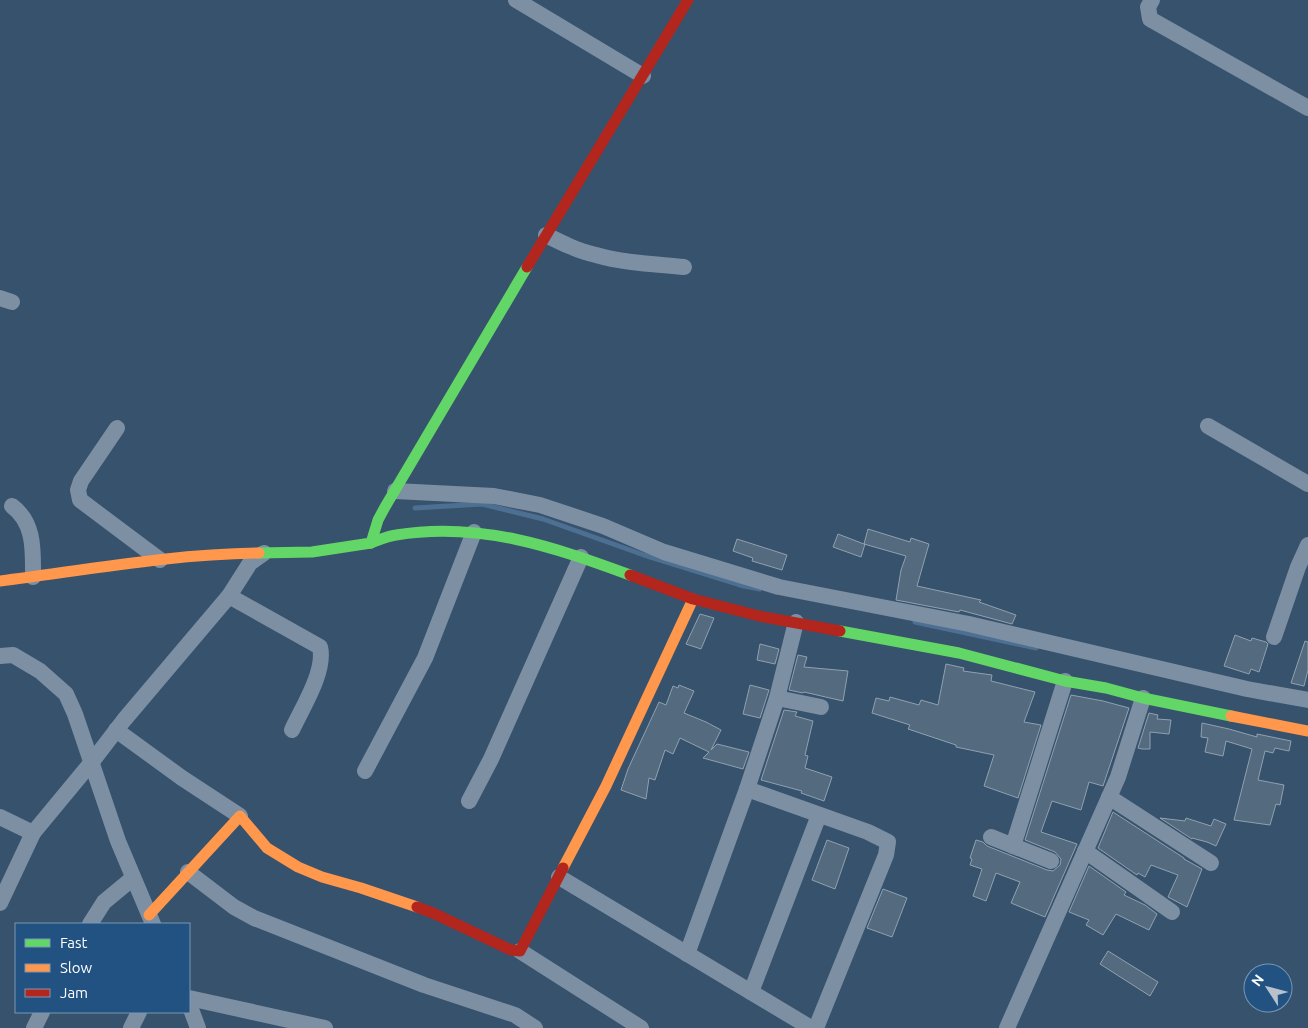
<svg xmlns="http://www.w3.org/2000/svg" width="1308" height="1028" viewBox="0 0 1308 1028" font-family="Ubuntu,sans-serif">
	<style>
		.lines { fill: none; stroke-linecap: round; stroke-linejoin: round }
		.stream { stroke: #4d7092; stroke-width: 5 }
		.building { fill: #546a7e; stroke: #90a1b0 }
		.street { stroke: #7d8fa2; stroke-width: 16 }
		.fast { stroke: #63d668; stroke-width: 11 }
		.slow { stroke: #ff974d; stroke-width: 11 }
		.jam { stroke: #b3261e; stroke-width: 11 }
	</style>
	<rect width="100%" height="100%" fill="#37526c"/>
	<g class="lines">
		<g class="stream">
			<polyline points="415,508 482,504 543,519 644,555 744,586 760,589"/>
			<polyline points="915,622 1036,648"/>
		</g>
	</g>
	<g class="building">
		<polygon points="868,529 910,542 911,538 929,544 917,586 981,600 979,602 1016,615 1012,624 960,610 959,612 896,600 901,570 906,556 864,544 865,544 861,557 833,547 838,534 864,544"/>
		<polygon points="737,539 787,555 782,570 752,561 753,558 733,551"/>
		<polygon points="700,614 714,618 701,649 686,644"/>
		<polygon points="1235,635 1251,641 1252,638 1266,642 1268,644 1259,672 1251,669 1249,674 1224,666"/>
		<polygon points="1305,641 1308,642 1308,670 1304,686 1291,683"/>
		<polygon points="760,644 779,649 775,664 757,660"/>
		<polygon points="798,655 807,657 804,667 848,671 843,701 804,692 803,693 789,690"/>
		<polygon points="946,664 964,668 963,671 992,675 991,681 1035,692 1024,722 1041,725 1018,798 984,786 994,755 956,747 956,745 908,729 910,725 872,713 876,698 889,701 890,697 919,705 921,700 938,705"/>
		<polygon points="679,685 694,691 684,713 706,722 721,730 711,750 717,744 749,752 743,769 703,758 709,752 680,738 673,754 665,750 655,780 649,778 646,799 621,790 628,769 659,702 666,705 673,686 678,688"/>
		<polygon points="750,685 769,690 760,718 743,714"/>
		<polygon points="1071,695 1103,701 1129,708 1103,786 1089,782 1081,810 1052,801 1041,832 1077,844 1045,917 1011,903 1020,882 996,873 986,901 973,896 982,869 970,865 972,859 970,858 976,840 983,842 987,846 1047,870 1053,871 1060,865 1061,859 1055,852 1025,840"/>
		<polygon points="784,710 797,712 795,716 813,721 805,755 808,756 805,768 832,777 824,801 801,793 802,791 761,780"/>
		<polygon points="1149,713 1158,715 1157,719 1171,720 1169,734 1150,732 1150,749 1142,749 1138,748"/>
		<polygon points="1202,723 1229,729 1257,737 1257,734 1291,741 1289,751 1275,748 1273,753 1265,751 1258,780 1284,785 1280,805 1276,804 1270,825 1234,820 1252,749 1226,741 1223,756 1205,752 1208,738 1201,737"/>
		<polygon points="1113,812 1184,858 1184,859 1202,869 1187,907 1168,897 1178,875 1151,865 1145,877 1138,873 1137,875 1098,848"/>
		<polygon points="1160,818 1185,821 1186,818 1211,826 1214,819 1226,824 1216,846 1207,842 1192,838 1192,839"/>
		<polygon points="827,840 849,848 835,889 812,880"/>
		<polygon points="1089,866 1126,892 1124,895 1145,905 1157,914 1149,930 1116,914 1103,935 1086,925 1089,920 1069,912"/>
		<polygon points="883,889 907,898 892,937 867,928"/>
		<polygon points="1108,951 1158,982 1150,996 1100,964"/>
	</g>
	<g class="lines">
		<g class="street">
			<polyline points="516,0 643,76"/>
			<polyline points="1152,0 1148,7 1150,19 1308,108"/>
			<path d="M546,235C562,243 578,251 596,255C624,263 654,264 684,267"/>
			<polyline points="0,298 12,302"/>
			<polyline points="1208,426 1308,484"/>
			<polyline points="117,428 81,481 78,490 80,500 160,560"/>
			<polyline points="395,491 494,496 540,505 603,526 664,552 779,587 969,624 1247,689 1308,700"/>
			<path d="M12,506C35,523 33,551 33,577"/>
			<path d="M229,596L320,647C326,671 302,708 292,730"/>
			<polyline points="1274,637 1298,567 1308,545"/>
			<polyline points="0,656 13,655 40,671 66,694 75,714 118,841 153,924"/>
			<polyline points="777,698 821,707"/>
			<polyline points="116,730 182,778 240,816"/>
			<polyline points="365,771 425,658 474,532"/>
			<polyline points="747,789 868,832 888,842 886,855 816,1028"/>
			<polyline points="1109,797 1211,863"/>
			<polyline points="469,801 491,759 581,557"/>
			<polyline points="0,817 33,833"/>
			<polyline points="991,837 1051,861"/>
			<polyline points="1013,846 1065,681"/>
			<polyline points="1085,851 1172,912"/>
			<polyline points="188,872 234,907 254,918 424,985 515,1015 535,1028"/>
			<polyline points="559,877 811,1028"/>
			<polyline points="0,903 33,833 91,763 124,720 229,596 250,563 264,553"/>
			<polyline points="90,924 104,902 133,878"/>
			<polyline points="520,951 641,1028"/>
			<polyline points="687,954 747,789 777,698 796,622"/>
			<polyline points="751,992 819,815"/>
			<polyline points="189,998 325,1028"/>
			<polyline points="189,1004 198,1028"/>
			<polyline points="34,1028 42,1012"/>
			<polyline points="131,1028 139,1012"/>
			<polyline points="1007,1028 1118,777 1143,698"/>
		</g>
		<g class="fast">
			<path d="M371,543C379,540 388,536 396,535C479,521 554,547 630,575"/>
			<polyline points="259,553 312,552 371,543 378,520 385,507 527,267"/>
			<polyline points="840,631 959,653 1065,681 1106,688 1143,698 1231,716"/>
		</g>
		<g class="slow">
			<path d="M0,581C86,570 173,554 259,553"/>
			<polyline points="1231,716 1308,731"/>
			<polyline points="563,868 606,786 693,599"/>
			<polyline points="149,915 240,816 267,848 298,867 322,877 361,888 417,907"/>
		</g>
		<g class="jam">
			<polyline points="527,267 688,0"/>
			<polyline points="630,575 693,599 759,616 840,631"/>
			<polyline points="417,907 433,913 511,950 520,951 563,868"/>
		</g>
	</g>
	<rect x="15" y="923" width="175" height="90" fill="#215282" stroke="#7a97b4"/>
	<rect x="25" y="939" width="25" height="8" fill="#63d668" stroke="#7a97b4"/>
	<text x="60" y="948" font-size="15" fill="#ffffff">Fast</text>
	<rect x="25" y="964" width="25" height="8" fill="#ff974d" stroke="#7a97b4"/>
	<text x="60" y="973" font-size="15" fill="#ffffff">Slow</text>
	<rect x="25" y="989" width="25" height="8" fill="#b3261e" stroke="#7a97b4"/>
	<text x="60" y="998" font-size="15" fill="#ffffff">Jam</text>
	<g transform="translate(1268 988) rotate(306)"><circle r="24" fill="#215282" stroke="#7a97b4"/>
	<path d="M0-4L9 19L0 12L-9 19Z" fill="#b9c2cc"/>
	<text y="-8" font-size="14" font-weight="bold" text-anchor="middle" fill="#ffffff">N</text>
	</g>
</svg>
